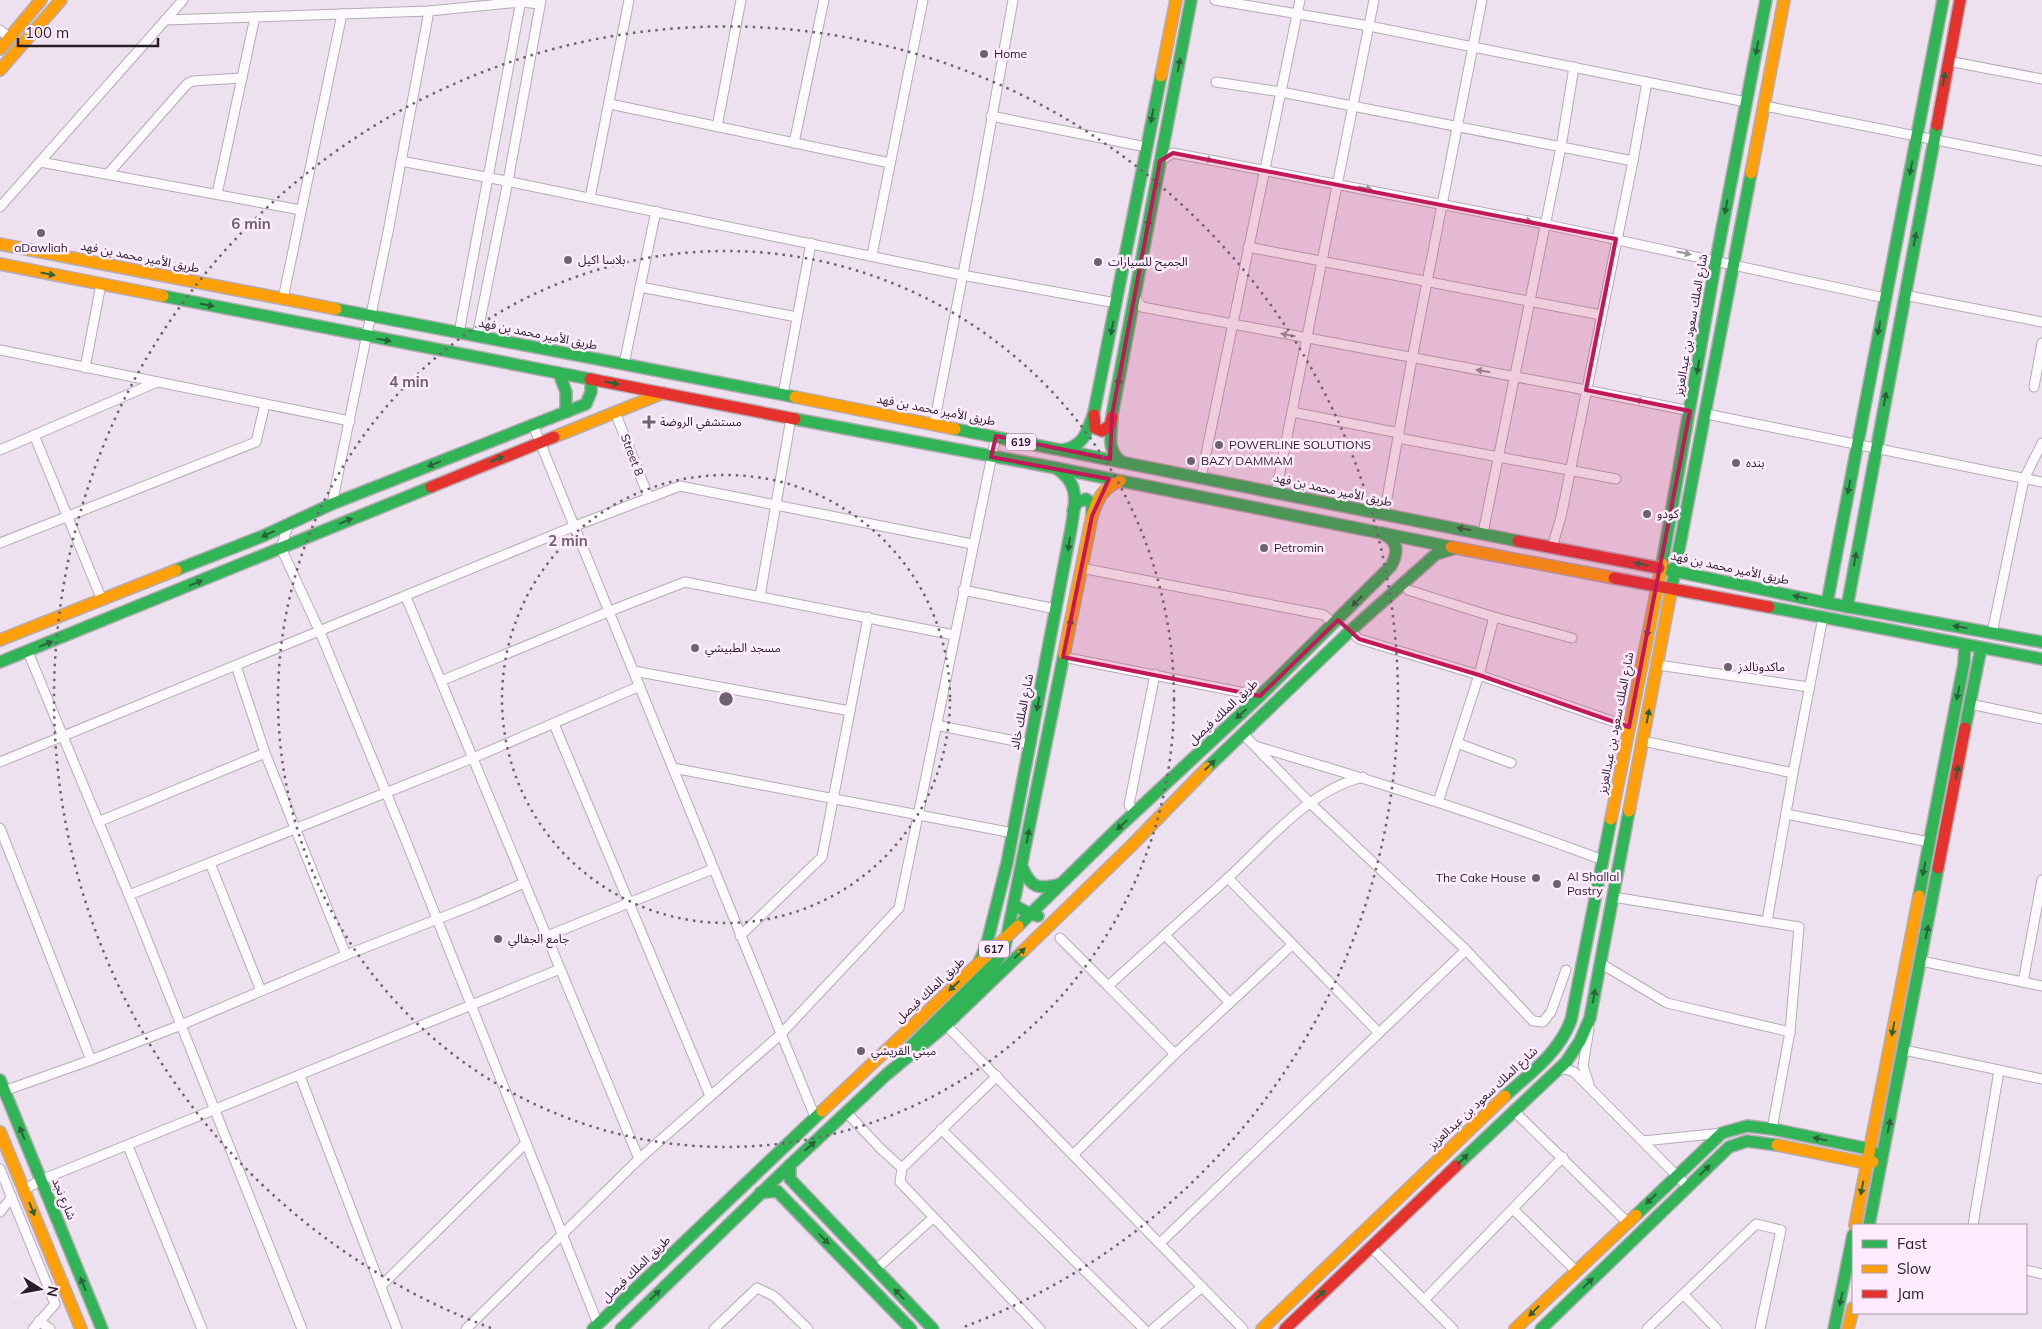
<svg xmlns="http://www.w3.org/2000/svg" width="2042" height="1329" viewBox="0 0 2042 1329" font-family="Mulish,'Noto Sans Arabic',sans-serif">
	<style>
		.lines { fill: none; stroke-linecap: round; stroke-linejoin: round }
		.street-casing { stroke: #b5abb6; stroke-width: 11 }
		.fast-casing { stroke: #b5abb6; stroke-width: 14 }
		.slow-casing { stroke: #b5abb6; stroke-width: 14 }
		.jam-casing { stroke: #b5abb6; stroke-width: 14 }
		.street { stroke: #fcfafd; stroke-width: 9 }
		.fast { stroke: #30b455; stroke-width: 11 }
		.slow { stroke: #ff9f0a; stroke-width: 11 }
		.jam { stroke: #e5322d; stroke-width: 11 }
		.oneway { fill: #2b623c }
		.oneway2 { fill: #9c979d }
		.marked { fill: #c2185b; fill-opacity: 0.2; stroke: #c2185b; stroke-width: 4; stroke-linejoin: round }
		.ring { fill: none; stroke: #6d626d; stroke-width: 2.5; stroke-dasharray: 2.5 5 }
		.poi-dot { fill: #6d626d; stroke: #ffebff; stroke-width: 2 }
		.labels { text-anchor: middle; stroke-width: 5; stroke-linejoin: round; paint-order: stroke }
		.shield { fill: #ffebff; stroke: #685c68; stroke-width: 1 }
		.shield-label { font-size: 11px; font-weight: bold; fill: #271e27 }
		.poi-label { font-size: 12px; fill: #271e27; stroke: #ffebff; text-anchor: start }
		.street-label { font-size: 12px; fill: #271e27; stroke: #ffebff }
		.centre { fill: #6d626d; stroke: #ffebff; stroke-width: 2.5 }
		.ring-label { font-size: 15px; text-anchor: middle; font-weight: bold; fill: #6d626d; stroke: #ffebff; stroke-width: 5; stroke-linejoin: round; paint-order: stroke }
	</style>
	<rect width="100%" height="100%" fill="#eee1ef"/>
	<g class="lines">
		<g class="street-casing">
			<g id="street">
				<polyline points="1215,0 1369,26 1746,102"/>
				<polyline points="165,20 429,11 521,2 540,4"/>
				<polyline points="0,30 10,38"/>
				<polyline points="1948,61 2042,79"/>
				<polyline points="1216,82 1281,92 1633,161"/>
				<polyline points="610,104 890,163"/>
				<polyline points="1765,106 2042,161"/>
				<polyline points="991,116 1146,147"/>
				<polyline points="717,127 741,0"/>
				<polyline points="794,143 824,0"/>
				<polyline points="401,161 501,180 962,275 1116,303"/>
				<polyline points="1160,161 1173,153 1544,224 1885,298"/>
				<polyline points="40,162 301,210"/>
				<polyline points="108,174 187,84 193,81 242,78"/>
				<polyline points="217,194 255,17"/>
				<polyline points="590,198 629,0"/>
				<polyline points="0,207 183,0"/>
				<polyline points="1248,247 1601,315"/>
				<polyline points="872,255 923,0"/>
				<polyline points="640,287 797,317"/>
				<polyline points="1904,295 2042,322"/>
				<polyline points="1134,296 1142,307 1586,390 1690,411"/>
				<polyline points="283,299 342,14"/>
				<polyline points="459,333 521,0"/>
				<polyline points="477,336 508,181 541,0"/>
				<polyline points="0,350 350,421"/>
				<polyline points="624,364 656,211"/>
				<polyline points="85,368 101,284"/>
				<polyline points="2034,387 2042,343"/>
				<polyline points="783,394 811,243"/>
				<polyline points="615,412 649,498"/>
				<polyline points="1292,412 1399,433"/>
				<polyline points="1707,414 2042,482"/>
				<polyline points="934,424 978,196 1013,0"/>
				<polyline points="533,425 815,1117"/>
				<polyline points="34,435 102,600"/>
				<polyline points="1398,438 1616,479"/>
				<polyline points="0,450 157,382"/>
				<polyline points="1201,478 1300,0"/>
				<polyline points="1276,492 1374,0"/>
				<polyline points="332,504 388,232 429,11"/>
				<polyline points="1384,515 1412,359 1482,0"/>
				<polyline points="288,525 281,548 320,632 404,836 598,1324"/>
				<polyline points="1483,533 1561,147 1574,67"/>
				<polyline points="0,543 256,442 265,404"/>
				<polyline points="1552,547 1561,517 1633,161 1647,82"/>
				<polyline points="1081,568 1324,615 1334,624"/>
				<polyline points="963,590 1056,609"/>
				<polyline points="1408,590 1494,617 1572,638"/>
				<polyline points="760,596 791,418"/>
				<polyline points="406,597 639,1159"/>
				<polyline points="1350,631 1359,639 1479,675 1629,727"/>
				<polyline points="1992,633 2024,479 2042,443"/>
				<polyline points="28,652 138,917 302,1329"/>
				<polyline points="1063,657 1260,696"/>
				<polyline points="1658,665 1809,687"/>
				<polyline points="236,666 265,753 346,955"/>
				<polyline points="634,671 850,711"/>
				<polyline points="441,681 610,611 685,582 954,635"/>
				<polyline points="1970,704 2042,719"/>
				<polyline points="554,724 710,1096"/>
				<polyline points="936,725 1030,744"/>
				<polyline points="1242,733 1309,802 1466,950 1533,1021 1543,1022 1551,1012 1566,970"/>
				<polyline points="1643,741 1793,773"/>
				<polyline points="1457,743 1511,763"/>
				<path d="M1255,746C1372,780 1488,817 1603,860"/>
				<polyline points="0,762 575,526 680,486 972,544"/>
				<polyline points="673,768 1013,833"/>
				<path d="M1363,777C1309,790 1268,841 1228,878L1379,1033L1466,950"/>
				<polyline points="1438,802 1479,675 1494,617"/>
				<polyline points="1135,812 1129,805 1155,674"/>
				<polyline points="1786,814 1929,842"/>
				<polyline points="98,822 265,753"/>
				<polyline points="0,828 91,1060"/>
				<polyline points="210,863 261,991"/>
				<polyline points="1228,878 1108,986 1175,1054 1292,945"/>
				<polyline points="129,895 473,758 640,686"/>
				<polyline points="1613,897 1799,927 1790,1032 1772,1129"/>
				<polyline points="1767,921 1793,773 1823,617"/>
				<polyline points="1165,935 1230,1003"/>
				<polyline points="547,936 713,869"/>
				<polyline points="740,936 822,857 868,617"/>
				<polyline points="1060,938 1108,986"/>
				<polyline points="1921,961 2042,986"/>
				<polyline points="1600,963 1667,1003 1790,1032"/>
				<polyline points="2023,982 2042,880"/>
				<polyline points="946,1025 1243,1329"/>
				<polyline points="1904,1050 2042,1079"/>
				<polyline points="1557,1071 1565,1069 1574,1072 1688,1187"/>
				<polyline points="300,1076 397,1329"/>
				<polyline points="997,1076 902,1168 900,1182 1040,1329"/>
				<polyline points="1589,1084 1583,1066 1589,1029"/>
				<polyline points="4,1091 91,1060 181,1025 346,955 476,904 524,883"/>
				<polyline points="1514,1111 1627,1222"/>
				<polyline points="847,1113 882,1150 902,1168"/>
				<polyline points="941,1129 1144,1329"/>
				<polyline points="1643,1141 1722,1133"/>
				<polyline points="128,1146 202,1329"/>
				<polyline points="1074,1154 1175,1054"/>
				<polyline points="0,1169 55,1304 33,1329"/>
				<polyline points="24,1190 41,1180 560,969"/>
				<polyline points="1513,1209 1576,1271"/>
				<polyline points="0,1212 12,1197"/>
				<polyline points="1973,1225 1999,1071"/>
				<polyline points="1160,1243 1379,1033"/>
				<polyline points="1371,1247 1453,1329"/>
				<polyline points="875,1270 933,1218"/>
				<polyline points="2026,1270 2042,1274"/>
				<polyline points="381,1286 526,1143"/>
				<polyline points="1684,1295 1717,1329"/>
				<polyline points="1424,1300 1563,1157"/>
				<polyline points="39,1321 50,1329"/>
				<polyline points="466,1329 639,1159 780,1035 899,908 996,436"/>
				<polyline points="714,1329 757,1288 774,1296 808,1329"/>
				<polyline points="1153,1329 1202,1287"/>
				<polyline points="1647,1329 1756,1224 1781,1230 1760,1329"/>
			</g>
		</g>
		<g class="fast-casing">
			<g id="fast">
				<polyline points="163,296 590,379"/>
				<polyline points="336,309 795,397"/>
				<polyline points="559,373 566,392 566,412"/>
				<polyline points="795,419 1056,468 1451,547"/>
				<polyline points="955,429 1518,541"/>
				<path d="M1062,450C1084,447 1088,430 1094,412L1161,76"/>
				<path d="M1122,462C1105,450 1112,433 1112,415L1191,0"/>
				<polyline points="1073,511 1077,502 1086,499 1092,504 1092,516"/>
				<polyline points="1662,564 1716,260 1766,0"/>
				<polyline points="1659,568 1827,603 2042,642"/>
				<polyline points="176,570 263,536 332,504 586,404 591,392 591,379"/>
				<polyline points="1671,591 1751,173"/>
				<polyline points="1827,603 1943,0"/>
				<polyline points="1769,607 2042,659"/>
				<polyline points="1847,607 1937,125"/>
				<polyline points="0,662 431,487"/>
				<polyline points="1965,728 1981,648"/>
				<polyline points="1207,768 1350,631 1436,554 1453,549"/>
				<path d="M1022,867C1031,888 1038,890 1060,884"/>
				<polyline points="1919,896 1964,663 1965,645"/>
				<polyline points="1014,905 1030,914 1038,916"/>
				<path d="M1018,926L1118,828L1260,696L1391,566C1399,551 1398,541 1382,533"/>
				<path d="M980,960L986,947L1007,863L1071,529C1075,503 1081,484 1056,468"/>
				<polyline points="906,1051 995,963 1004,951 1064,654"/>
				<polyline points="0,1080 102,1329"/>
				<path d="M1505,1096C1530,1073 1559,1053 1571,1020L1611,819"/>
				<polyline points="790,1165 790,1179 933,1329"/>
				<polyline points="1456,1166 1566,1062 1580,1041 1590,1018 1629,811"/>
				<polyline points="760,1193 777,1191 911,1329"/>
				<polyline points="1636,1215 1722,1133 1747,1126 1772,1129 1869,1149 1875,1153"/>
				<polyline points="1869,1225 1938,868"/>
				<polyline points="593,1329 822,1111"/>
				<polyline points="621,1329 790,1165 886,1075 946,1025 1023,951"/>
				<polyline points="1541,1329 1729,1147 1747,1141 1777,1145"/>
				<polyline points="1834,1329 1853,1235"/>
			</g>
		</g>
		<g class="slow-casing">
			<g id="slow">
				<polyline points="0,49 41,0"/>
				<polyline points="0,70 61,0"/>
				<polyline points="1161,76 1176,0"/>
				<polyline points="1751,173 1784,0"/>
				<polyline points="0,244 336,309"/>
				<polyline points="0,264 163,296"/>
				<polyline points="795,397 955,429"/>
				<polyline points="554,437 663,393"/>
				<polyline points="1451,547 1614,578"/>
				<polyline points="0,640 176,570"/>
				<path d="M1064,654L1092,516C1098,499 1102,488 1120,481"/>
				<polyline points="1629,811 1671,591"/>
				<polyline points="1611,819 1662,564"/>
				<polyline points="1023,951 1133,844 1207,768"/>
				<polyline points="822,1111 1018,926"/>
				<polyline points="0,1132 81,1329"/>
				<polyline points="1777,1145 1866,1163 1873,1162"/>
				<polyline points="1855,1225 1919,896"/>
				<polyline points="1262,1329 1505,1096"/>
				<polyline points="1515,1329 1636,1215"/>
				<polyline points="1848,1329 1853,1308"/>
			</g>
		</g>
		<g class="jam-casing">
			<g id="jam">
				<polyline points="1937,125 1960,0"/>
				<polyline points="590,379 795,419"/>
				<polyline points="1094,415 1095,428 1102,431 1110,425 1112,417"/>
				<polyline points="431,487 554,437"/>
				<polyline points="1518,541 1659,568"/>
				<polyline points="1614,578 1769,607"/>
				<polyline points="1938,868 1965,728"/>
				<polyline points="1285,1329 1456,1166"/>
			</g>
		</g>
		<use href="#street" class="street"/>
		<use href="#fast" class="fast"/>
		<use href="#slow" class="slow"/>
		<use href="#jam" class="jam"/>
	</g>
	<defs><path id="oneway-solid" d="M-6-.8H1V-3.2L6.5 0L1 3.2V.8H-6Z" transform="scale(1.25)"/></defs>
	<g class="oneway">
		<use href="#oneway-solid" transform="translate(1757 48) rotate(101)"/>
		<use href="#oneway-solid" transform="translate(1179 65) rotate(-79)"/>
		<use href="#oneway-solid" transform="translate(1944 79) rotate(-80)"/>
		<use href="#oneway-solid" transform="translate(1152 116) rotate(101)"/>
		<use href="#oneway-solid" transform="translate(1911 168) rotate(101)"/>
		<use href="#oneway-solid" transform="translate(1726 207) rotate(101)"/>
		<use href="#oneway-solid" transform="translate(1148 225) rotate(-79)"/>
		<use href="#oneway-solid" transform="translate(1915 239) rotate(-79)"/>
		<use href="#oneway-solid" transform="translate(48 274) rotate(11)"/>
		<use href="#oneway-solid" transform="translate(207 305) rotate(11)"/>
		<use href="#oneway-solid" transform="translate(1112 328) rotate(101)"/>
		<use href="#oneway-solid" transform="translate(1879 328) rotate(101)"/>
		<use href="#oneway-solid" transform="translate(384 340) rotate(11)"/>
		<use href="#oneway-solid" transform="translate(1698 367) rotate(100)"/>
		<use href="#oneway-solid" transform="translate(612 383) rotate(11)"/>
		<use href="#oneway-solid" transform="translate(1118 384) rotate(-79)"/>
		<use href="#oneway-solid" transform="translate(1885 399) rotate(-79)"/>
		<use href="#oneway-solid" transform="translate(497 459) rotate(-22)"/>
		<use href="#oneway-solid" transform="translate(434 464) rotate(158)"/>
		<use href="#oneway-solid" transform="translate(1849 487) rotate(101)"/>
		<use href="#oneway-solid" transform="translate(346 521) rotate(-22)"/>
		<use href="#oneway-solid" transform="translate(1464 529) rotate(-170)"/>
		<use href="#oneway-solid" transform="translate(268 534) rotate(156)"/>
		<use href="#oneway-solid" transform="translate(1069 544) rotate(98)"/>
		<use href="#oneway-solid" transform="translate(1855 559) rotate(-80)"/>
		<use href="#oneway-solid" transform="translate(1641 564) rotate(-169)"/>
		<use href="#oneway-solid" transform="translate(196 583) rotate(-22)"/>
		<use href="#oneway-solid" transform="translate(1800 597) rotate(-168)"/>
		<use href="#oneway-solid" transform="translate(1357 601) rotate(135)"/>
		<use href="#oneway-solid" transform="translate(1070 625) rotate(-79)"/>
		<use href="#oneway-solid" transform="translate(1960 627) rotate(-170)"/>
		<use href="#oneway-solid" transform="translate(1648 630) rotate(101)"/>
		<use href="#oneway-solid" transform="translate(46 644) rotate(-22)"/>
		<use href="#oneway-solid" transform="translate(1958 693) rotate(101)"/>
		<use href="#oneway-solid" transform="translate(1038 704) rotate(101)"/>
		<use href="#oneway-solid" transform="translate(1241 714) rotate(137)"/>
		<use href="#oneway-solid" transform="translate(1648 716) rotate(-79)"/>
		<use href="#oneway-solid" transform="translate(1210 765) rotate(-44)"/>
		<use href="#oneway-solid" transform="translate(1957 772) rotate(-79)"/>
		<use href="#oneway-solid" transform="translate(1122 825) rotate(137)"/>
		<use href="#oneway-solid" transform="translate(1028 836) rotate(-79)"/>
		<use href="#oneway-solid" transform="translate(1924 869) rotate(101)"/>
		<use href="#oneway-solid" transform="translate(1927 932) rotate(-79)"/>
		<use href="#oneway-solid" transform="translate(1020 953) rotate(-44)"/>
		<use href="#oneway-solid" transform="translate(954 986) rotate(137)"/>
		<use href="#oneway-solid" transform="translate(1594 996) rotate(-79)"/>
		<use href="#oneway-solid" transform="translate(1893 1029) rotate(101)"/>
		<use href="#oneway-solid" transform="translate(1889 1126) rotate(-79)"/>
		<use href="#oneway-solid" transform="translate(22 1133) rotate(-112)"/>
		<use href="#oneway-solid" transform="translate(1820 1139) rotate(-168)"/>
		<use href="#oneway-solid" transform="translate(810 1146) rotate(-42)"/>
		<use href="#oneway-solid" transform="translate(1463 1159) rotate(-44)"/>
		<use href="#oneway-solid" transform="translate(1705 1170) rotate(-44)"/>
		<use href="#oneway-solid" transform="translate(1862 1188) rotate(101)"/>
		<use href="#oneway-solid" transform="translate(1651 1199) rotate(136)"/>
		<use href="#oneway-solid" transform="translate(32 1209) rotate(68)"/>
		<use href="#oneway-solid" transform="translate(824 1239) rotate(46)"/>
		<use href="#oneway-solid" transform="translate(1588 1283) rotate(-44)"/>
		<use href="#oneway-solid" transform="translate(83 1284) rotate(-112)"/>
		<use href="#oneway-solid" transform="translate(899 1294) rotate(-134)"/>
		<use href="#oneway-solid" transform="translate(655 1295) rotate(-45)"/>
		<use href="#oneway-solid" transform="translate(1320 1295) rotate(-43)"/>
		<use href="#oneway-solid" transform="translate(1841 1299) rotate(101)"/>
		<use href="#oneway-solid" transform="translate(1534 1311) rotate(136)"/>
	</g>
	<g class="oneway2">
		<use href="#oneway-solid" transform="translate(1206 159) rotate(11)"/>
		<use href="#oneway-solid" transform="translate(1365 188) rotate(11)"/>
		<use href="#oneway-solid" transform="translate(1525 220) rotate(11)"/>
		<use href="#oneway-solid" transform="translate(1684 253) rotate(12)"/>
		<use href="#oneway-solid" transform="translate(1288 335) rotate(-170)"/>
		<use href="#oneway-solid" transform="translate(1483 371) rotate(-170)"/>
		<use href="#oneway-solid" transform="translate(1642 401) rotate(-168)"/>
	</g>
	<path class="marked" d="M1173,153L1616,239L1586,390L1690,411L1629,727L1479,675L1359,639L1338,620L1260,696L1063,657L1092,516L1109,479L991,457L996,436L1110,459L1112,415L1160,161Z"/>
	<g class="ring">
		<circle cx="726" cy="699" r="224"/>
		<circle cx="726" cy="699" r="448"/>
		<path d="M491 1328A672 672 0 1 1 961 1328"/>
	</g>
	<g class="poi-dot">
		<circle cx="984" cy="54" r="5"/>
		<circle cx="41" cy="233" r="5"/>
		<circle cx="568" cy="260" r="5"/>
		<circle cx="1098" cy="262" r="5"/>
		<path d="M646.5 414.5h5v5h5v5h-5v5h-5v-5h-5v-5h5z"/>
		<circle cx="1219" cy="445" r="5"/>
		<circle cx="1191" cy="461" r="5"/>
		<circle cx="1736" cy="463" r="5"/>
		<circle cx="1647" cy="514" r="5"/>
		<circle cx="1264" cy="548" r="5"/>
		<circle cx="695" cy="648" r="5"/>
		<circle cx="1728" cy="667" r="5"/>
		<circle cx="1536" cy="878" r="5"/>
		<circle cx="1557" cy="884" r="5"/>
		<circle cx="498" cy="939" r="5"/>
		<circle cx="861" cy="1051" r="5"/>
	</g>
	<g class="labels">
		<g class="shield">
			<rect x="1006" y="433.5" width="30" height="17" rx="4"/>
			<rect x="979" y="940.5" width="30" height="17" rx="4"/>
		</g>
		<g class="shield-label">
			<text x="1021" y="446">619</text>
			<text x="994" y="953">617</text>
		</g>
		<g class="poi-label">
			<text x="994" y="58">Home</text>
			<text x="41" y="252" text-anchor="middle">aDawliah</text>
			<text x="578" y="264">بلاسا اكيل</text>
			<text x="1108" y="266">الجميح للسيارات</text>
			<text x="660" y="426">مستشفي الروضة</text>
			<text x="1229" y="449">POWERLINE SOLUTIONS</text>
			<text x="1201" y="465">BAZY DAMMAM</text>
			<text x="1746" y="467">بنده</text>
			<text x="1657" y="518">كودو</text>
			<text x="1274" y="552">Petromin</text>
			<text x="705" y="652">مسجد الطبيشي</text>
			<text x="1738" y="671">ماكدونالدز</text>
			<text x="1567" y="881">Al Shallal<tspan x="1567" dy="14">Pastry</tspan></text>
			<text x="1526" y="882" text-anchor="end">The Cake House</text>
			<text x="508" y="943">جامع الجفالي</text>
			<text x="871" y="1055">مبني القريشي</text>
		</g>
		<g class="street-label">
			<text transform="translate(140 257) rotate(11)" y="4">طريق الأمير محمد بن فهد</text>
			<text transform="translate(1691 325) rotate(-80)" y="4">شارع الملك سعود بن عبدالعزيز</text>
			<text transform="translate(538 334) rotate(11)" y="4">طريق الأمير محمد بن فهد</text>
			<text transform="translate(936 410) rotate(11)" y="4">طريق الأمير محمد بن فهد</text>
			<text transform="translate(632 455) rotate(69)" y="4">Street 8</text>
			<text transform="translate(1333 490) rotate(12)" y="4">طريق الأمير محمد بن فهد</text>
			<text transform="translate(1730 568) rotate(12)" y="4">طريق الأمير محمد بن فهد</text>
			<text transform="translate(1022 712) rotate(-79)" y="4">شارع الملك خالد</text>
			<text transform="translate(1223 712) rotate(-43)" y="4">طريق الملك فيصل</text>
			<text transform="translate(1616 723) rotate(-79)" y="4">شارع الملك سعود بن عبدالعزيز</text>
			<text transform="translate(930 990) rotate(-43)" y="4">طريق الملك فيصل</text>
			<text transform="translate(1483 1098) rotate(-43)" y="4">شارع الملك سعود بن عبدالعزيز</text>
			<text transform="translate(64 1199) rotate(68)" y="4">شارع نجد</text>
			<text transform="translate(636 1269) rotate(-44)" y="4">طريق الملك فيصل</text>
		</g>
	</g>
	<circle cx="726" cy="699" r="8" class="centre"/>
	<g class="ring-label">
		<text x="251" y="229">6 min</text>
		<text x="409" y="387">4 min</text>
		<text x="568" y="546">2 min</text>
	</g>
	<rect x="1852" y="1224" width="175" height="90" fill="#ffebff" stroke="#a999a9"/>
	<rect x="1862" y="1240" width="25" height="8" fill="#30b455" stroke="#a999a9"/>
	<text x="1897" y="1249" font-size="15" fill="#271e27">Fast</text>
	<rect x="1862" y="1265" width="25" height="8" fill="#ff9f0a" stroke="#a999a9"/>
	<text x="1897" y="1274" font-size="15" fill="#271e27">Slow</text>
	<rect x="1862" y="1290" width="25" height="8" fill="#e5322d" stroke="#a999a9"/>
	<text x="1897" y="1299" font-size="15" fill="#271e27">Jam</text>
	<g transform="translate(40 1289) rotate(101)" stroke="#ffebff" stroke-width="4" paint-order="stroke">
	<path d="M0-4L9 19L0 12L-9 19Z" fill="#271e27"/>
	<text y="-8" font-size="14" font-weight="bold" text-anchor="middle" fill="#271e27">N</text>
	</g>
	<path d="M18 38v8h140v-8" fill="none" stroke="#271e27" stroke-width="2.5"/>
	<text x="25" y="38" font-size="15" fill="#271e27" stroke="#ffebff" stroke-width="4" paint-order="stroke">100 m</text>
</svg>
